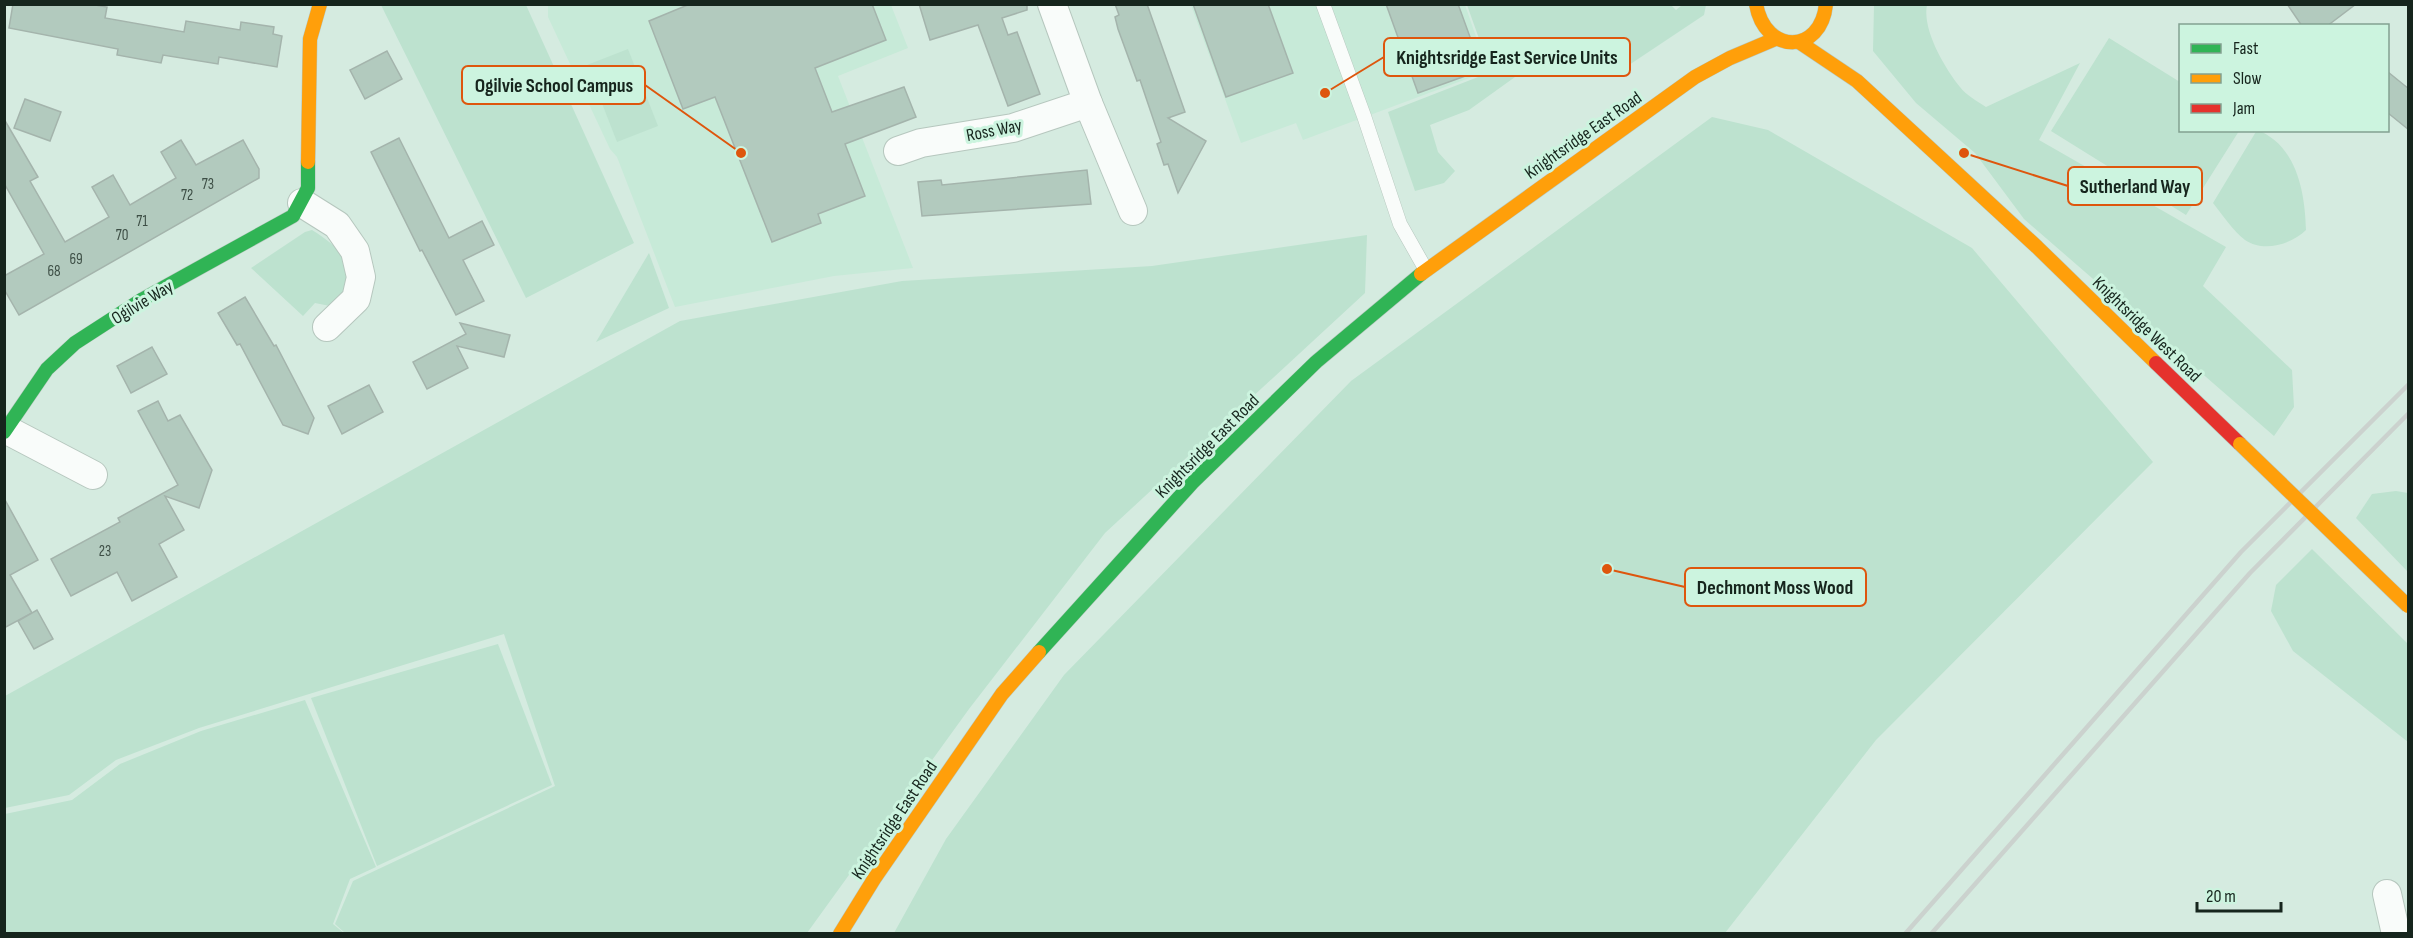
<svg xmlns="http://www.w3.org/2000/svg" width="2413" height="938" viewBox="0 0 2413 938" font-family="'Sofia Sans Condensed',sans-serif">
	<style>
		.built { fill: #c7ead8 }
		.green { fill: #bde2cf }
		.building { fill: #b2cabe; stroke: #a4b4ac; stroke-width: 1.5 }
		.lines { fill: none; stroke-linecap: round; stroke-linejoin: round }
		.lane-casing { stroke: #b6c7be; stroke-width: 15 }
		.street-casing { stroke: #b6c7be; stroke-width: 30 }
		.fast-casing { stroke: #b6c7be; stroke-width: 15 }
		.slow-casing { stroke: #b6c7be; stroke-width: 15 }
		.jam-casing { stroke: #b6c7be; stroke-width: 15 }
		.lane { stroke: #f9fcfa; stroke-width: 14 }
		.street { stroke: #f9fcfa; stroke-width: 28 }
		.fast { stroke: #30b455; stroke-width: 14 }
		.slow { stroke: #ff9f0a; stroke-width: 14 }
		.jam { stroke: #e5322d; stroke-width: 14 }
		.rail { stroke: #cbd2ce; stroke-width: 4.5 }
		.slow-bridge-casing { stroke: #b6c7be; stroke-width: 15; stroke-linecap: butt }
		.slow-bridge { stroke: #ff9f0a; stroke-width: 14 }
		.labels { text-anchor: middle; stroke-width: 6; stroke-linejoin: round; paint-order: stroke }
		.number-label { font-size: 15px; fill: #3d4e45 }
		.street-label { font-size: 18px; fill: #16251d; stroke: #ccf4df }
		.leader { fill: none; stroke: #de560d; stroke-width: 2 }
		.callout-dot { fill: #de560d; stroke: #ccf4df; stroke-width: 2 }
		.callout { fill: #ccf4df; stroke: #de560d; stroke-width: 2 }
		.callout-label { font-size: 20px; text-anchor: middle; font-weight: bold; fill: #16251d }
	</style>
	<rect width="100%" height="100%" fill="#d5ebe0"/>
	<g class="built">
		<polygon points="548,4 891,5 908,48 838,76 913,268 834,276 675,307 617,157 610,149 548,17"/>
		<polygon points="1191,5 1465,5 1488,71 1303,140 1296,123 1241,143"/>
	</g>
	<g class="green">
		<polygon points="1670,4 1676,10 1682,5 1706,5 1704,15 1626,67 1560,76 1522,72 1469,110 1430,125 1438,152 1455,171 1444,183 1415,191 1388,112 1491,72 1467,5"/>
		<polygon points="381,5 526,5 634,243 526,298"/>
		<path d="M1874,5H1927C1922,29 1944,67 1960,87C1966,95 1977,101 1986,107L2080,63L2039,140L2226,247L2203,286L2292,370L2294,407L2274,436L2024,219L1975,153L1916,103L1873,51Z"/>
		<polygon points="2109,38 2180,82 2180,130 2239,131 2186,215 2051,131"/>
		<polygon points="628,49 658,126 617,142 587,65"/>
		<polygon points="1712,117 1768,130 1972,248 2153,462 1876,740 1725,933 894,933 946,839 1064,675 1351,381"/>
		<path d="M2257,130C2297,145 2305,193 2306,230C2292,244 2264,253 2245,240C2233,231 2222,214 2213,203Z"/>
		<path d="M312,230C340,248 346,254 347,288L330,306L315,303L303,316L251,268L305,232Z"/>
		<polygon points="1367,235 1365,293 1105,533 969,709 807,933 346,934 335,924 353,881 555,786 504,634 199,728 116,760 69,795 5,808 5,696 680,321 902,281 1152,266"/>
		<polygon points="649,253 669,308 596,342"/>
		<polygon points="2396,491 2408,493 2408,572 2356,518 2372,494"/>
		<polygon points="2312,549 2408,644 2408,742 2293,651 2271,611 2276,585"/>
		<polygon points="498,644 552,785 377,866 311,698"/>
		<polygon points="305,700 376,867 350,879 333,924 344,933 5,933 5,814 72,800 120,764 201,731"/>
	</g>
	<g class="building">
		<polygon points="13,4 89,4 107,7 105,18 184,32 186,21 240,30 241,22 274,27 273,34 282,36 277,67 219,57 218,64 163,55 161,63 117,55 118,49 9,28"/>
		<polygon points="690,4 872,4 886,40 815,68 832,112 904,87 916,117 845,144 865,196 818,214 821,223 772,242 715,97 683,109 649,21"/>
		<polygon points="919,4 1027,4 1027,10 1002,18 1008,35 1017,32 1040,94 1008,106 978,25 930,40"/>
		<polygon points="1115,4 1147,4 1185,112 1168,118 1206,141 1178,193 1168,164 1164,165 1157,144 1161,142 1140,80 1137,81 1118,29 1115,17 1119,15"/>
		<polygon points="1193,4 1268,4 1293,73 1226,97"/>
		<polygon points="1386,4 1458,4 1482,70 1418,93"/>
		<polygon points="2287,4 2356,4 2327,26 2302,26"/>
		<polygon points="387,51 402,79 365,99 350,70"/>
		<polygon points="2388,72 2409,89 2409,130 2388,113"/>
		<polygon points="25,99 61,112 50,141 14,128"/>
		<polygon points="4,119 38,177 30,181 65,242 109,217 92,187 113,175 130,205 176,178 161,152 181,140 196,165 243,140 259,169 259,178 19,315 4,289 4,276 44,254 4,183"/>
		<polygon points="399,138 449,238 482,221 494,245 463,260 484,301 456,315 422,250 420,251 371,152"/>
		<polygon points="1087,170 1091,204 922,216 918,182 941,180 942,185"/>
		<polygon points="245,297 274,346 276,345 314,418 308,434 283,425 240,344 237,345 218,313"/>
		<polygon points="460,323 510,335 504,357 457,346 468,368 427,389 413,362 466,334"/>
		<polygon points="152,347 167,374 131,393 117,366"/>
		<polygon points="369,385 383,412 342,434 328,406"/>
		<polygon points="158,401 168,421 180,415 212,470 199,508 165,496 184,530 159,544 177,577 132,601 117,572 71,596 51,559 120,522 118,518 178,485 138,411"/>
		<polygon points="4,498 38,560 10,575 32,613 4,628"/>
		<polygon points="37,610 53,639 34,649 18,621"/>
	</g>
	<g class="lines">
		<g class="lane-casing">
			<polyline id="lane" points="1323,4 1364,116 1400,224 1426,270"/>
		</g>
		<g class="street-casing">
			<g id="street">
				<polyline points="1052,4 1088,103 1133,211"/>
				<polyline points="898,151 921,143 1013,128 1088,103"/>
				<polyline points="302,203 337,225 355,251 361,277 356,299 327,327"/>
				<polyline points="7,430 93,475"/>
				<polyline points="2387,894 2396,934"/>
			</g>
		</g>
		<g class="fast-casing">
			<g id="fast">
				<polyline points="4,432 47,369 75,343 143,299 293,216 308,188 308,162"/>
				<polyline points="1039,652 1192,483 1316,362 1421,274"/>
			</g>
		</g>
		<g class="slow-casing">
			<g id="slow">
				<path d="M1756,4C1765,55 1821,55 1826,4"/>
				<polyline points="1799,42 1857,81 2037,247 2156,363"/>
				<polyline points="308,162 310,39 320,4"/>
				<polyline points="1421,274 1695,77 1730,58 1775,39"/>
				<polyline points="840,934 874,879 1002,694 1039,652"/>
			</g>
		</g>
		<g class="jam-casing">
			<polyline id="jam" points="2156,363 2240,444"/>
		</g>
		<use href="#lane" class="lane"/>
		<use href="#street" class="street"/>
		<use href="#fast" class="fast"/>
		<use href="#slow" class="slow"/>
		<use href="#jam" class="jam"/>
		<g class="rail">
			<polyline points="1905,934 2241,552 2408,385"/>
			<polyline points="1931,934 2250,573 2408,414"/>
		</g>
		<g class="slow-bridge-casing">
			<polyline id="slow-bridge" points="2240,444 2408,606"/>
		</g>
		<use href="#slow-bridge" class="slow-bridge"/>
	</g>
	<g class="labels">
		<g class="number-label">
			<text x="208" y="189">73</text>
			<text x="187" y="200">72</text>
			<text x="142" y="226">71</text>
			<text x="122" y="240">70</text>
			<text x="76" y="264">69</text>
			<text x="54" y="276">68</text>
			<text x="105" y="556">23</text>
		</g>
		<g class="street-label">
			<text transform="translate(994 130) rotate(-11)" y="6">Ross Way</text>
			<text transform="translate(1583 135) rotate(-35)" y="6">Knightsridge East Road</text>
			<text transform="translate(142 302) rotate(-31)" y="6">Ogilvie Way</text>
			<text transform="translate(2147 329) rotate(44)" y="6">Knightsridge West Road</text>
			<text transform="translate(1207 446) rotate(-45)" y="6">Knightsridge East Road</text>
			<text transform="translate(894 820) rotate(-56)" y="6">Knightsridge East Road</text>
		</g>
	</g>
	<path class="leader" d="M1325 93L1384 57M741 153L645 85M1964 153L2068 186M1607 569L1685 587"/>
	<g class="callout-dot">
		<circle cx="1325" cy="93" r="6"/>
		<circle cx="741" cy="153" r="6"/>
		<circle cx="1964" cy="153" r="6"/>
		<circle cx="1607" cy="569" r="6"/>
	</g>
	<g class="callout">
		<rect x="1384" y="38" width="246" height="38" rx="6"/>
		<rect x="462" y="66" width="183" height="38" rx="6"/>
		<rect x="2068" y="167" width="134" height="38" rx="6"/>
		<rect x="1685" y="568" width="181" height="38" rx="6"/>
	</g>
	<g class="callout-label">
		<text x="1507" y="64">Knightsridge East Service Units</text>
		<text x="554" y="92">Ogilvie School Campus</text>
		<text x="2135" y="193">Sutherland Way</text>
		<text x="1775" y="594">Dechmont Moss Wood</text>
	</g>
	<rect width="2413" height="938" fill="none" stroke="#16251d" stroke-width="12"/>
	<rect x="2179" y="24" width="210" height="108" fill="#ccf4df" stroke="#83a191" stroke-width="1.5"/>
	<rect x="2191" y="44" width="30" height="9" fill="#30b455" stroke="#83a191" stroke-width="1.5"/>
	<text x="2233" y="54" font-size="18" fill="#16251d">Fast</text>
	<rect x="2191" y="74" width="30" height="9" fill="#ff9f0a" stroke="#83a191" stroke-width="1.5"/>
	<text x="2233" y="84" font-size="18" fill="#16251d">Slow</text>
	<rect x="2191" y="104" width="30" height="9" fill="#e5322d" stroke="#83a191" stroke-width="1.5"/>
	<text x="2233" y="114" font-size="18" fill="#16251d">Jam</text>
	<path d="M2197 902v9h84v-9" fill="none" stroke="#16251d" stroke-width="3"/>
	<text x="2206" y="902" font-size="18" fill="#16251d" stroke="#ccf4df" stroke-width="4.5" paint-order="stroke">20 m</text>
</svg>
